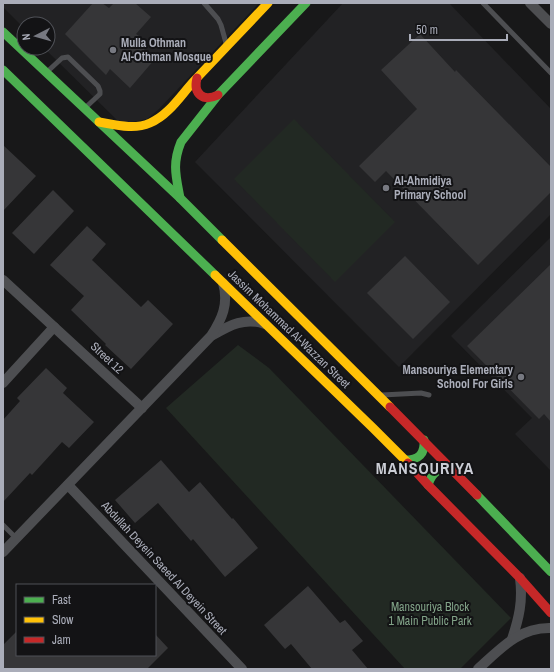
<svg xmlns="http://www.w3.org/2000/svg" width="554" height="672" viewBox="0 0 554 672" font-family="'Archivo Narrow',sans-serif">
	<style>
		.built { fill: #222224 }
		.green { fill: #222923 }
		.building { fill: #363638 }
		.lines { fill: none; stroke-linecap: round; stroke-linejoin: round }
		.lane { stroke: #4d4e51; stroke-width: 5 }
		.street { stroke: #4d4e51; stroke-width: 10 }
		.fast { stroke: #4caf50; stroke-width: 9 }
		.slow { stroke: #ffc107; stroke-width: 9 }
		.jam { stroke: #c62828; stroke-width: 9 }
		.poi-dot { fill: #777981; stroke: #131315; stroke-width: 1.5 }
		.labels { text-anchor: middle; stroke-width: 4; stroke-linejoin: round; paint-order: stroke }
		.poi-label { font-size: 12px; font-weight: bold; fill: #aaadb9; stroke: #131315; text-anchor: start }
		.street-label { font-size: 12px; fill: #aaadb9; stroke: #131315 }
		.park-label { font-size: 12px; fill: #82a388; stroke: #131315 }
		.district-label { font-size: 16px; font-weight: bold; letter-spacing: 1px; fill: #cbcdd5; stroke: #131315 }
	</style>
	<rect width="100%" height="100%" fill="#181819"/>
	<g class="built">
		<polygon points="3,3 259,3 159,109 147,119 121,124 44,48 48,48 48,24 24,24 24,28 3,7"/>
		<polygon points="343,3 449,3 551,109 551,214 399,367 195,162"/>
		<polygon points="551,237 551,471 515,434 532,418 451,336"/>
	</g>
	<g class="green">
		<polygon points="294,119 395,222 335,282 234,179"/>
		<polygon points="238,345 269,368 511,618 460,669 405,669 166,408"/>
	</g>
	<g class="building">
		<polygon points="93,3 102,3 109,8 114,3 135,3 151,17 136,34 139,36 135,41 155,59 130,88 110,69 106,75 65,34"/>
		<polygon points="420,34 455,72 456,70 551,167 551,192 478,265 386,171 375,182 359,166 417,109 381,70"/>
		<polygon points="3,145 36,176 3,211"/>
		<polygon points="53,190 74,211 34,254 12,233"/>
		<polygon points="87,226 106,244 92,260 141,307 148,300 173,324 131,369 105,345 106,344 71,310 84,296 50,265"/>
		<polygon points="405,256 450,302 413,339 367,293"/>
		<polygon points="551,264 551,422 544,414 539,419 467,346"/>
		<polygon points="46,368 67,388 63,393 94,422 69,448 62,442 32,475 30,473 3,502 3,420 20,401 17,398"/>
		<polygon points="161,460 189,492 200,482 232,519 233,518 258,548 225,577 193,539 191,541 158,503 135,523 115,500"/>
		<polygon points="308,586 340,623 345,620 363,641 352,650 368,669 312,669 291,644 285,649 264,625"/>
		<polygon points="17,631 17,655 155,655 155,634 168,648 147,669 3,669 3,645"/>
	</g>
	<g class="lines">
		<g class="lane">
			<polyline points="204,3 218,19 221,25 226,43"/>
			<polyline points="483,3 551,73"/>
			<polyline points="48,71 62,58 68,57 98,86 100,91 100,94 85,108"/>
			<polyline points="382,395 421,393 429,395"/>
			<polyline points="3,525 16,538"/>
		</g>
		<g class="street">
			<polyline points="530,3 551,24"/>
			<polyline points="3,280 54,327 3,383"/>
			<polyline points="54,327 142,408"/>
			<path d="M213,335C230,325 245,317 265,324"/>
			<polyline points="68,485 242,669"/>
			<path d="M3,552L211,336C222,319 229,304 223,283"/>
			<path d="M512,639C519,618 523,601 520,578"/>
			<path d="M478,669C500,649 519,627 551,628"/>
		</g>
		<g class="fast">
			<polyline points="3,32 180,198 222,240"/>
			<polyline points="3,70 215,275"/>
			<path d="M180,198C176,176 172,164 181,142L218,95L306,3"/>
			<path d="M405,460C419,460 425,454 424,440"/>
			<path d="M428,485C432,472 439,467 453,470"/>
			<polyline points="477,495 551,572"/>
		</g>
		<g class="slow">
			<path d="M99,122C116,125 134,130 150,123C169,115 181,95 194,81C219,55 243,29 268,3"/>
			<polyline points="222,240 390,407"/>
			<polyline points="215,275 373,428 408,463"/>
		</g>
		<g class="jam">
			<path d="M197,78C193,94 203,102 218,95"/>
			<polyline points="390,407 477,495"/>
			<polyline points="408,463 428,485 520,578 551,613"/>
		</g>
	</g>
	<g class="poi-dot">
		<circle cx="113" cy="50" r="4"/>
		<circle cx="386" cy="188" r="4"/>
		<circle cx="521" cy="377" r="4"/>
	</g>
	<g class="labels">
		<g class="poi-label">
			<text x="121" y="47">Mulla Othman<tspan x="121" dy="14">Al-Othman Mosque</tspan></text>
			<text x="394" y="185">Al-Ahmidiya<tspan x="394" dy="14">Primary School</tspan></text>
			<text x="513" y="374" text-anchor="end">Mansouriya Elementary<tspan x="513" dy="14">School For Girls</tspan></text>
		</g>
		<g class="street-label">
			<text transform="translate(289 329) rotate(44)" y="4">Jassim Mohammad Al-Wazzan Street</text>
			<text transform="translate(107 358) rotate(43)" y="4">Street 12</text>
			<text transform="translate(164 568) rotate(47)" y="4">Abdullah Deyein Saeed Al Deyein Street</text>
		</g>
		<g class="park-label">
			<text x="430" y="611">Mansouriya Block<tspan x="430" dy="14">1 Main Public Park</tspan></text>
		</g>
		<g class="district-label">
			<text x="425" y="474">MANSOURIYA</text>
		</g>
	</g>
	<rect width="554" height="672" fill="none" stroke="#aaadb9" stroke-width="8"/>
	<rect x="16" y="584" width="140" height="72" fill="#131315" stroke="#4f5157"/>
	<rect x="24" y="597" width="20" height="6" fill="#4caf50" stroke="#4f5157"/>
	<text x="52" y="604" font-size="12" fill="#aaadb9">Fast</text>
	<rect x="24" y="617" width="20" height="6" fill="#ffc107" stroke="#4f5157"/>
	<text x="52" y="624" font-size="12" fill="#aaadb9">Slow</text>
	<rect x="24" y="637" width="20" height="6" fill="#c62828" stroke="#4f5157"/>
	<text x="52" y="644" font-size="12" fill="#aaadb9">Jam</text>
	<g transform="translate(36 36) rotate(264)"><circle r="19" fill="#131315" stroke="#4f5157"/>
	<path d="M0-3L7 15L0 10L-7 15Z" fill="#777981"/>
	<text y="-6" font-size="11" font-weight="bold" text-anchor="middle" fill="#aaadb9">N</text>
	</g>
	<path d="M410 34v6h97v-6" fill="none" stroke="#aaadb9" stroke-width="2"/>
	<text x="416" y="34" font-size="12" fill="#aaadb9" stroke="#131315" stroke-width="3" paint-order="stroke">50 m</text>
</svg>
